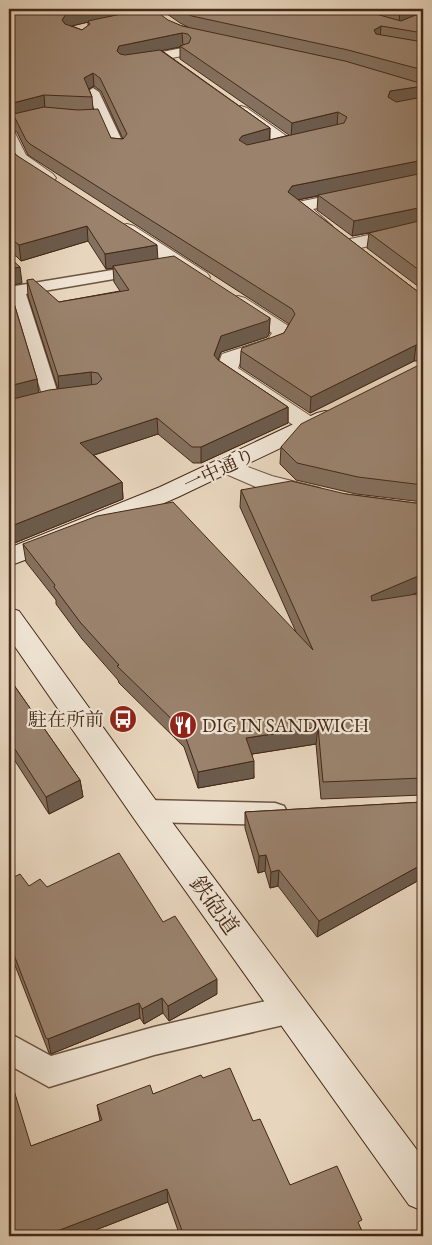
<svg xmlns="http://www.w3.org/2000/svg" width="432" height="1245" viewBox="0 0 432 1245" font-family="'EB Garamond','Noto Serif JP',serif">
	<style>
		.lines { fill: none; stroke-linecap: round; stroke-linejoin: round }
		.lane-casing { stroke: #6e5440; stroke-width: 3 }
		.street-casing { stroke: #6e5440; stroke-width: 2 }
		.secondary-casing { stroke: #462916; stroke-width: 2 }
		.lane { fill: #efe4d4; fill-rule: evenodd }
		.street { fill: #efe4d4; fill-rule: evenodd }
		.secondary { fill: #efe4d4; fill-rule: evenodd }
		.wall { fill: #84705e; stroke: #462916; fill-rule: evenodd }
		.shaded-wall { fill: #6c5b4c; stroke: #462916 }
		.building { fill: #9a826d; stroke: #462916; fill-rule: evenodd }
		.labels { text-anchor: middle; stroke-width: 4.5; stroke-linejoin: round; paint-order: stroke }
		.street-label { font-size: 19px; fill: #462916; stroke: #efe4d4 }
		.poi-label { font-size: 19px; fill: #462916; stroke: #efe4d4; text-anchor: end }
		.near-street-label { font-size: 22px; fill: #462916; stroke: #efe4d4 }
	</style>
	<rect width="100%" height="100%" fill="#e7d5bd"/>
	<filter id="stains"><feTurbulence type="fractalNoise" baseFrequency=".004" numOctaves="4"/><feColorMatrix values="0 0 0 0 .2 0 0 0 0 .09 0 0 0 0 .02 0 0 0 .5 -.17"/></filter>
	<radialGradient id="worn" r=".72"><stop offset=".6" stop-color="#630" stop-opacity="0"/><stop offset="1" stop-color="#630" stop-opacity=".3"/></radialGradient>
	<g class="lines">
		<g class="lane-casing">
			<g id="lane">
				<polygon points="93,88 99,92 126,149 124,152 119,153 112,149 87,92"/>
				<polygon points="143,265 149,267 151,270 149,273 26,294 60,400 57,404 51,405 45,404 11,297 9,297 9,287"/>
				<polygon points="146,800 275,803 284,806 288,814 284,822 275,825 146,822 137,819 133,811 137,803"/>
				<polygon points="292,995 303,999 307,1009 303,1019 292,1023 154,1055 49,1087 9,1065 9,1033 51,1056 154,1027"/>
			</g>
		</g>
		<g class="street-casing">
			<g id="street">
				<polygon points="217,41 222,42 224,45 222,48 132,66 127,65 125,62 127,59"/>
				<polygon points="241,106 247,108 292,140 294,144 292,148 280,148 235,114 233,111 235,108"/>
				<polygon points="9,131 15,133 26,155 53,174 56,178 53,182 47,183 41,182 13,162 9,154"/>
				<path d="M423,176V186L313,209L332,226L330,230C316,233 297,218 289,207L292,203L298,202Z"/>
				<polygon points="423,223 423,233 348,251 341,249 339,245 341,241"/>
				<polygon points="127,224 134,226 207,273 210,277 207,281 200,283 193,281 120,234 118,230 120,226"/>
				<polygon points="238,296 245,298 290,327 293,331 283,347 240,363 238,368 318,421 321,426 318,431 310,433 302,431 219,375 216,370 222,354 268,339 272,333 231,306 228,302 231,298"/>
				<polygon points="227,459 272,476 320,488 323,493 320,498 311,501 256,487 219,471 215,466 219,461"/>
			</g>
		</g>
		<g class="secondary-casing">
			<g id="secondary">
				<polygon points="325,411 333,413 336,418 333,423 178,497 98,532 9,566 9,548 160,487 317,413"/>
				<polygon points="9,608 19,611 157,802 423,1158 423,1211 409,1205 135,820 9,638"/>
			</g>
		</g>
		<use href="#lane" class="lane"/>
		<use href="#street" class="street"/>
		<use href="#secondary" class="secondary"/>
	</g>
	<g class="wall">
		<path d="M9,9H141V10L182,26L188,27L180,23L160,9H423V290L367,248L369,233L352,236L317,210L318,196L298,200L417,291L423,293V361H414L310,413L240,367L241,351L284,333L289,324L28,155L17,132L11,130L9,119ZM88,22V26L82,30L72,26ZM180,47V59L289,135L270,140V128L161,50ZM94,86L101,91L123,139L111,138L93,109L92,97L89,89Z"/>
		<polygon points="9,145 16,155 158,259 270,318 269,334 267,337 221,352 218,360 288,407 288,423 201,463 193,463 158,434 94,455 122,482 123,499 12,544 9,540 9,287 37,379 38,393 58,389 28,296 27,280 59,302 120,291 114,282 113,268 106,269 88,241 21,261 16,256 9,255"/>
		<polygon points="423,363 423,502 356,494 296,480 280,464 281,447"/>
		<polygon points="241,490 346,494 423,504 423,590 411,595 423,593 423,795 321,799 316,744 252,754 254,778 198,788 184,747 119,683 118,680 82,639 56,604 56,600 26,562 23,544 296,632 240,507"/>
		<polygon points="9,678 80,780 83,797 49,814 10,753 9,753"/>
		<polygon points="423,802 423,879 421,879 317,937 278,886 270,888 265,871 258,873 245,828 245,812"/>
		<polygon points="9,868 14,877 29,886 47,887 163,922 217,994 169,1021 163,1013 144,1024 140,1018 51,1054 49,1053 11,955 9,957"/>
		<polygon points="203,1078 253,1121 290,1185 360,1227 364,1236 180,1236 168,1202 80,1236 9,1236 31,1146 100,1121 97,1105 153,1094"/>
	</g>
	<g class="shaded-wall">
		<polygon points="9,9 15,9 16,16 9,18"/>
		<polygon points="90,9 141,9 140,10 67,27 62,20 66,14"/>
		<polygon points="403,9 420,9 420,13 399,23 400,10"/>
		<polygon points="381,26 380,39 373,43 374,30"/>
		<polygon points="182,33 183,46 180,46 180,47 119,59 117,51 119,46"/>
		<polygon points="93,73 94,86 85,91 84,78"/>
		<polygon points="423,86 423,99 389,105 388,97 390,91"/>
		<polygon points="44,95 45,109 9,115 9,119 9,104"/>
		<polygon points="338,112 337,126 291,137 292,123"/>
		<polygon points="270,128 269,143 241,150 239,140 242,136"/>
		<polygon points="423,160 423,174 292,201 288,192 292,186"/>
		<polygon points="423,207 423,222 352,236 354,221"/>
		<polygon points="87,226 88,241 21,261 19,245"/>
		<polygon points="157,245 158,261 113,266 113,268 106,269 105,254"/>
		<polygon points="20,267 22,283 9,286 9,269"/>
		<polygon points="270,318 269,334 267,337 221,352 214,371 214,355 221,336"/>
		<polygon points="416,345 414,361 310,413 311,397"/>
		<polygon points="91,372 92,388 59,392 58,376"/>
		<polygon points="37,379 39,396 9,404 9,386"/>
		<polygon points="288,407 288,423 201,463 201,447"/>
		<polygon points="157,418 158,434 82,459 80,443"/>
		<polygon points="122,482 123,499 12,544 9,527"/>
		<polygon points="423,574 423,590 368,614 371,596"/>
		<polygon points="318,727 316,744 246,755 246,738"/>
		<polygon points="254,761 254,778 198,788 198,772"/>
		<polygon points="80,780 83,797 49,814 46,797"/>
		<polygon points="266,855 265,871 258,873 259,856"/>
		<polygon points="423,864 423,868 421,879 317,937 319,921"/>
		<polygon points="279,870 278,886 270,888 271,872"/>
		<polygon points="9,944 11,955 9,957"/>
		<polygon points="217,979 217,994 169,1021 168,1006"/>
		<polygon points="162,998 163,1013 144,1024 142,1009"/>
		<polygon points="139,1003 140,1018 51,1054 48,1039"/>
		<polygon points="167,1189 168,1202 80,1236 44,1236"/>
	</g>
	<g class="building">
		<path d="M21,9H90L66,14L62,20L65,24L82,30L90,24L88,21L145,9H153L168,20L182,26L345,61L423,84V86L390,91L388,97L396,102L423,97V160L292,186L288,192L417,291L423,293V345H416L311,397L241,351L242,348L284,333L295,314L292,309L30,144L26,140L15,118L9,115L44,107L78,110L98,109L111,138L123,139L127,134L100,78L93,73L84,78L92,97L44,95L9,104V13L18,12L21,10ZM182,33L188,34L191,38L189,43L180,46L292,123L338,112L347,117L344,123L247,145L239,140L242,136L270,128L160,50L125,55L120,54L117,51L119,46Z"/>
		<polygon points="177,9 358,9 401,21 423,12 423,33 381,26 374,30 376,34 423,42 423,70 348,50 192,16"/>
		<polygon points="9,145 16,155 157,245 105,254 87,226 19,245 14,241 9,240"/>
		<polygon points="423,173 423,207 354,221 318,195"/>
		<polygon points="423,220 423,273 369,233"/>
		<polygon points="174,256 270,318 267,321 221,336 214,355 218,360 288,407 201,447 192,447 157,418 80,443 122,482 9,527 9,400 49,390 97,384 102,379 98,373 91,372 58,376 27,280 33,279 59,302 129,290 113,266"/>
		<polygon points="9,257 20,267 9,269"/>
		<polygon points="9,287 37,379 9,386"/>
		<polygon points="423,363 423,485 358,477 297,463 281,447 301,424"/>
		<polygon points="291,481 346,494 423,504 423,574 371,596 372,601 423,593 423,778 323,782 318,727 246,738 254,761 198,772 183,730 117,666 119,665 80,622 54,587 55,585 23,544 97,516 173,502 313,650 241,490"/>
		<polygon points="9,678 80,780 46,797 9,740"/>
		<polygon points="423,802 423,864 319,921 279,870 271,872 266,855 259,856 245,812"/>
		<polygon points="119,853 163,922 175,916 217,979 168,1006 162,998 142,1009 139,1003 48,1039 46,1038 9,942 9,868 14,877 20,874 29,886 40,879 47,887"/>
		<polygon points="230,1068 253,1121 260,1119 290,1185 337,1166 362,1220 358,1222 364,1236 184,1236 167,1189 44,1236 9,1236 9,1074 31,1146 102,1120 97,1105 150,1085 153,1094 201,1075 203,1078"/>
	</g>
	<defs>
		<g id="bus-disc" transform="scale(1.4375)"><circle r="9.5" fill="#8f2418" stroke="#efe4d4"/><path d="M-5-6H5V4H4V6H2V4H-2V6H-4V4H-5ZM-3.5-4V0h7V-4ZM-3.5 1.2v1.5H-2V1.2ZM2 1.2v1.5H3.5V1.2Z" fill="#fff"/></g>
		<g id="restaurant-disc" transform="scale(1.4375)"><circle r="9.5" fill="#8f2418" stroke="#efe4d4"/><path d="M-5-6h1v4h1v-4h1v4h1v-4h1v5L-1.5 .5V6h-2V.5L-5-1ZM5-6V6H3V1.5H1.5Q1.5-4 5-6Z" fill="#fff"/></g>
	</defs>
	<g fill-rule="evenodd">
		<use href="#bus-disc" x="123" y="719"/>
		<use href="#restaurant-disc" x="183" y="725"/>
	</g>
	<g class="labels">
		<g class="street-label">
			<text transform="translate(219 469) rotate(-25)" y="7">一中通り</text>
		</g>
		<g class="poi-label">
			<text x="104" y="726">駐在所前</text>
			<text x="202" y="732" text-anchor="start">DIG IN SANDWICH</text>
		</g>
		<g class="near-street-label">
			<text transform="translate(215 905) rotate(54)" y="8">鉄砲道</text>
		</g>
	</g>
	<rect width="432" height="1245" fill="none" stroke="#e7d5bd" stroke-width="30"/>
	<rect x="10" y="10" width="412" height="1225" fill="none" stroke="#462916" stroke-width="2.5"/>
	<rect x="15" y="15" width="402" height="1215" fill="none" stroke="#462916"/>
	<rect width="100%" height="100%" filter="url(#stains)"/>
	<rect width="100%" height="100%" fill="url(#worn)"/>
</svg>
